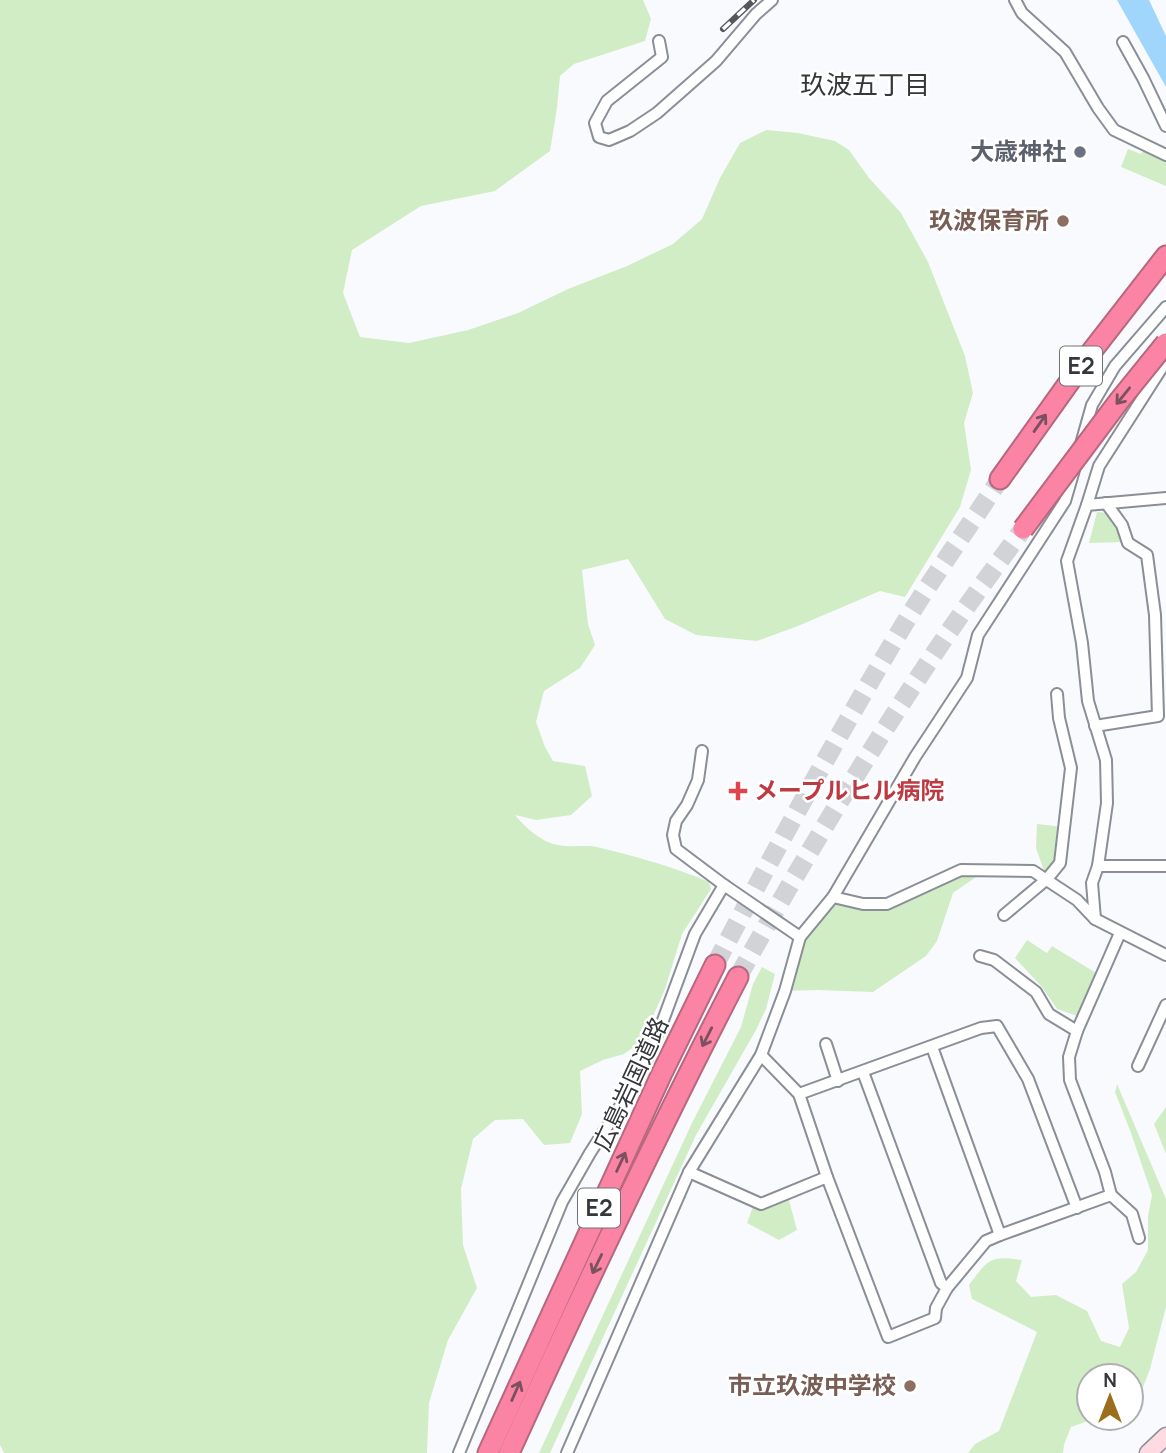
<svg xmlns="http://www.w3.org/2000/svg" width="1166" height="1453" viewBox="0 0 1166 1453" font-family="Manrope,'Noto Sans JP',sans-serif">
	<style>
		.green { fill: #d1edc6 }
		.water { fill: #a0d6fc }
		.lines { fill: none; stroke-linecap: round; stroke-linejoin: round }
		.highway-tunnel { stroke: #d2d3d7; stroke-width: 19; stroke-dasharray: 19 10; stroke-linecap: butt }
		.street-casing { stroke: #8a8e97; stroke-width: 14 }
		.secondary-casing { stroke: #8a8e97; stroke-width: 19 }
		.highway-casing { stroke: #b6687f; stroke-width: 23 }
		.street { stroke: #fff; stroke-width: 10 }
		.secondary { stroke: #fedae3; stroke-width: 16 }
		.highway { stroke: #fb83a3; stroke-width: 19 }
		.rail-casing { stroke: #55575b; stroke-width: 6 }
		.rail { stroke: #fff; stroke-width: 3.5; stroke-dasharray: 10; stroke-linecap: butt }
		.highway-bridge-casing { stroke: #b6687f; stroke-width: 23; stroke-linecap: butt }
		.highway-bridge { stroke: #fb83a3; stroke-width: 19 }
		.oneway { stroke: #7a525f }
		.worship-dot { fill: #6b7280; stroke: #fff; stroke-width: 2.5 }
		.education-dot { fill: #8d6e63; stroke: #fff; stroke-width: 2.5 }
		.health-dot { fill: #e0444e; stroke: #fff; stroke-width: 2.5 }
		.labels { text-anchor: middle; stroke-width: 5; stroke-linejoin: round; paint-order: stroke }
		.shield { fill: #fff; stroke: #727376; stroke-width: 2 }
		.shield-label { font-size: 23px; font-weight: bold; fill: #35373b }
		.worship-label { font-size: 24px; font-weight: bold; fill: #5b616d; stroke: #fff; text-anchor: end }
		.education-label { font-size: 24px; font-weight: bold; fill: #785e54; stroke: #fff; text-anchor: end }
		.health-label { font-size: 24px; font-weight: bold; fill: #be3a42; stroke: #fff; text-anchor: start }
		.street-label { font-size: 24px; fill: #35373b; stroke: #fff }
		.neighbourhood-label { font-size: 26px; fill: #35373b; stroke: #fff }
	</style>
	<rect width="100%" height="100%" fill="#f9fafe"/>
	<g class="green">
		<path d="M0,0H643L651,19L645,41L574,64L560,76L557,108L550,151L495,191L421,206L352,250L343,293L360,337L409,343L468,330L518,313L568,289L627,266L673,244L702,219L720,178L740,143L766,130L798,133L835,141L849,150L869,178L901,213L928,262L965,356L973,393L964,423L971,470L960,507L905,597L880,591L798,626L757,641L696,635L665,619L628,559L582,570L588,624L595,645L580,668L544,691L536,722L545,747L553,761L585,766L592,796L571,815L536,820L515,815C526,828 541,842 558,845C572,848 587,844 601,848C638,857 674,867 709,882L711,889L682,934L665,989L642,1041L624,1054L603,1060L580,1071L582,1114L570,1143L544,1145L523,1119L495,1120L473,1139L461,1189L463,1245L477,1288L448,1340L429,1403L427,1453H4L0,1445Z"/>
		<polygon points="1128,149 1141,154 1143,150 1166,160 1166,186 1121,167"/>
		<polygon points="1097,512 1109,513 1119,524 1125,542 1089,543"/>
		<polygon points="1037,824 1064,827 1060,863 1047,879 1036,848"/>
		<polygon points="961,870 986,870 953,893 937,941 926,956 873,992 817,990 785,991 800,937 833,897 887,904"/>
		<polygon points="1027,940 1047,953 1052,946 1101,976 1083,1018 1057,1009 1042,987 1015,958"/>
		<polygon points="762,967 775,974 766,1009 756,1030 696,1135 550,1453 539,1453 692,1123 741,1027 753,984"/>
		<path d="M1117,1084L1166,1199V1307L1150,1369L1136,1405L1131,1406V1376H1089V1418H1097L1071,1427L1064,1445L1063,1453H968L975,1444L999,1431L1037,1332L972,1299L969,1285C988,1260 989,1255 1022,1260L1016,1281L1031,1297L1056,1295L1087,1311L1101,1341L1120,1347L1129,1328L1122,1284L1136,1272L1148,1250V1216L1152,1195L1131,1133L1115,1092Z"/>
		<polygon points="1166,1107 1166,1154 1154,1124"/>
		<polygon points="787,1193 797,1230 779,1240 747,1223 755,1201"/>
	</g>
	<polygon class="water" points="1117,0 1149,0 1166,36 1166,87"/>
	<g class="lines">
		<g class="highway-tunnel">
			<path d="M715,965C777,847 840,730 909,616C938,570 970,525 1000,479"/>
			<path d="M738,977C797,870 860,765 928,663C958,617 991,573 1023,529"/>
		</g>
		<g class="street-casing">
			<g id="street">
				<polyline points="1015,0 1022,13 1065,52 1098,108 1114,130 1166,155"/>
				<polyline points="659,41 662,57 607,101 595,123 599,137 609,140 630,131 657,113 716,61 756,14 772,0"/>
				<polyline points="1123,42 1143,78 1166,126"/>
				<polyline points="1081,444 1092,405 1115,366 1166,307"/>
				<polyline points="1087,505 1099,466 1163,366 1166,365"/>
				<polyline points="1095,726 1158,716 1155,615 1147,555 1128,543 1122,525 1106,503"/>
				<polyline points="702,751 698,780 687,805 676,821 673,835 676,849 724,885 800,937"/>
				<polyline points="1098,866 1107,803 1106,760 1088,701 1082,643 1067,561 1087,505 1166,498"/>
				<polyline points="833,897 863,904 887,904 961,870 1033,871 1077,900 1095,919 1166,955"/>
				<polyline points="1004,915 1047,879 1060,863 1071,768 1059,718 1057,694"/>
				<polyline points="1095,919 1092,883 1098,866 1166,866"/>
				<polyline points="980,956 994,960 1036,992 1049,1014 1077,1031"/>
				<polyline points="826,1044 838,1081"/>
				<polyline points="932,1047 1000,1235"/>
				<polyline points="761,1055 799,1094 827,1177 888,1337 935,1318 936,1308 947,1288 986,1241 1000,1235 1111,1195 1132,1214 1139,1238"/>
				<polyline points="1138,1066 1166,1005"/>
				<polyline points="863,1072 941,1283 947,1288"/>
				<polyline points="799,1094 981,1028 997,1026 1028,1079 1077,1208"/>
				<polyline points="689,1172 761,1204 827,1177"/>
				<polyline points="1111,1195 1105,1172 1070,1080 1069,1057 1077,1031 1120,933"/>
				<polyline points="459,1453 562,1202 590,1153 639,1077 662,1023 695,934 724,885"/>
				<polyline points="567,1453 689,1172 761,1055 785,991 800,937 833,897 915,757 967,678 978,635 1065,501 1074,470"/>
			</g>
		</g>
		<g class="secondary-casing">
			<polyline id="secondary" points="1148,1453 1166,1436"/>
		</g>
		<g class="highway-casing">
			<g id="highway">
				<polyline points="1000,479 1085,360 1166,256"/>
				<polyline points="488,1453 662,1073 715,965"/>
				<path d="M509,1453C582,1293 657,1133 738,977"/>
			</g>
		</g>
		<use href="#street" class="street"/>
		<use href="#secondary" class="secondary"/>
		<use href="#highway" class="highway"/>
		<g class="rail-casing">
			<polyline id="rail" points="723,29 754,0"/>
		</g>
		<use href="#rail" class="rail"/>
		<g class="highway-bridge-casing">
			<polyline id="highway-bridge" points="1023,529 1119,401 1166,343"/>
		</g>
		<use href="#highway-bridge" class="highway-bridge"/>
	</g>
	<defs><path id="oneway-shaft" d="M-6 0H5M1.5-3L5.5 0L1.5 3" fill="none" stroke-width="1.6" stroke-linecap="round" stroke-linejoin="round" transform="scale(1.75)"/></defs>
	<g class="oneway">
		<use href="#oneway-shaft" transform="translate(1123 396) rotate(129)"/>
		<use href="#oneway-shaft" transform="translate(1040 423) rotate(-55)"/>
		<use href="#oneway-shaft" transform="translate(707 1037) rotate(117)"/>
		<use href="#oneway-shaft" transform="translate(621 1162) rotate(-65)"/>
		<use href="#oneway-shaft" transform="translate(597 1264) rotate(116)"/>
		<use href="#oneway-shaft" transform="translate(516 1391) rotate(-66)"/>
	</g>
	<circle class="worship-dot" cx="1080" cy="152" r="7"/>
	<g class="education-dot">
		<circle cx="1063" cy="221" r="7"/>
		<circle cx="910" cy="1386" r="7"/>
	</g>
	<path class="health-dot" d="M734.5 780.5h7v7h7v7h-7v7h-7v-7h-7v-7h7z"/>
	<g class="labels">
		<g class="shield">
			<rect x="1060" y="346.5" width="42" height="39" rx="5"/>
			<rect x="578" y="1188.5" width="42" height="39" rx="5"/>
		</g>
		<g class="shield-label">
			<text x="1081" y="374">E2</text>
			<text x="599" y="1216">E2</text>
		</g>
		<g class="worship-label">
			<text x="1066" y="160">大歳神社</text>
		</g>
		<g class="education-label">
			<text x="1049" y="229">玖波保育所</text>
			<text x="896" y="1394">市立玖波中学校</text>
		</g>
		<g class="health-label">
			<text x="754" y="799">メープルヒル病院</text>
		</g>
		<g class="street-label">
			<text transform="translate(631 1084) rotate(-65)" y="8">広島岩国道路</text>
		</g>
		<g class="neighbourhood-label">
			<text x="865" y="94">玖波五丁目</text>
		</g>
	</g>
	<g transform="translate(1110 1397)"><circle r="33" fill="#ffffff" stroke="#aeafb1" stroke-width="2"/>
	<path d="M0-5L12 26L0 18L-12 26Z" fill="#9b6e1e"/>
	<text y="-10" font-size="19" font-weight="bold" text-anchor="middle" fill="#35373b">N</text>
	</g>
</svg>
